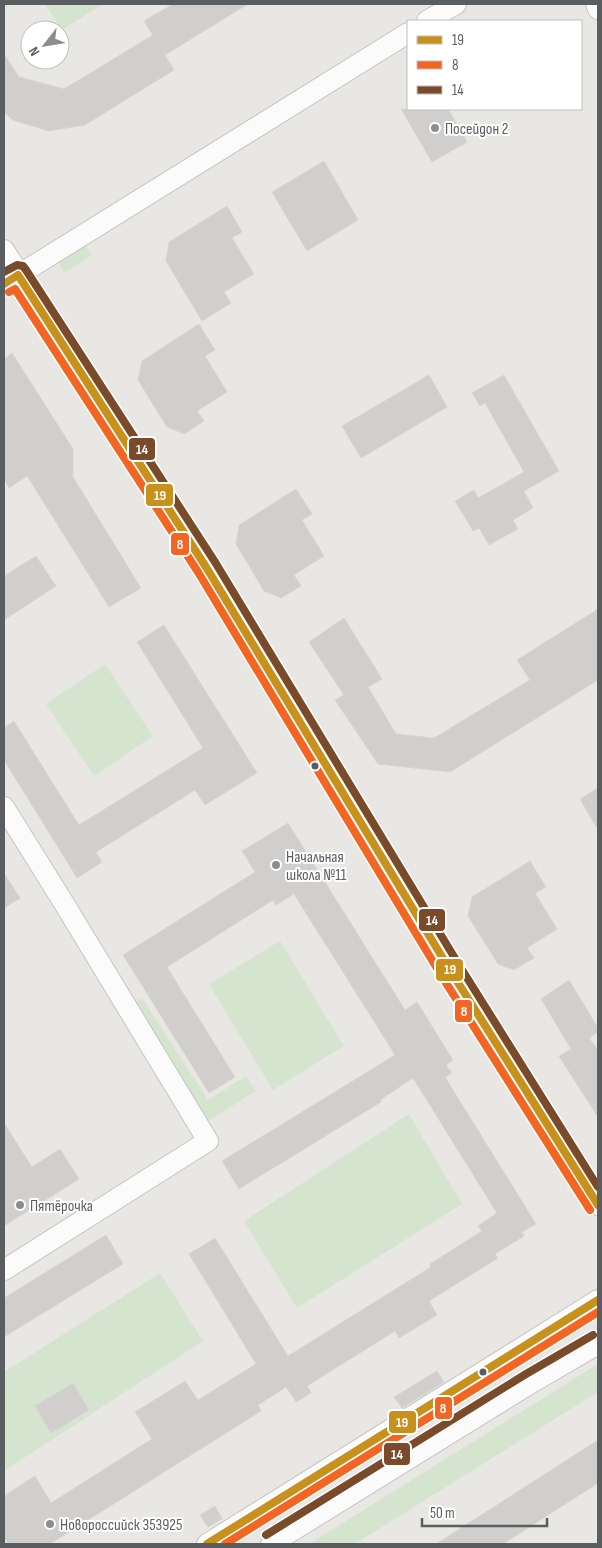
<svg xmlns="http://www.w3.org/2000/svg" width="602" height="1548" viewBox="0 0 602 1548" font-family="'Sofia Sans Condensed',sans-serif">
	<style>
		.green { fill: #d5e4cf }
		.building { fill: #d1cfcd; stroke: #d8d6d2 }
		.lines { fill: none; stroke-linecap: round; stroke-linejoin: round }
		.minor-casing { stroke: #c5c5c4; stroke-width: 22 }
		.minor { stroke: #fcfbfb; stroke-width: 20 }
		.bus-1-casing { stroke: #fff; stroke-width: 11 }
		.bus-2-casing { stroke: #fff; stroke-width: 11 }
		.bus-3-casing { stroke: #fff; stroke-width: 11 }
		.bus-1 { stroke: #c8901d; stroke-width: 8 }
		.bus-2 { stroke: #f26522; stroke-width: 8 }
		.bus-3 { stroke: #7a4b2a; stroke-width: 8 }
		.poi-dot { fill: #8c8e8e; stroke: #fff; stroke-width: 2 }
		.bus-dot { fill: #5a5e61; stroke: #fff; stroke-width: 2 }
		.labels { text-anchor: middle; stroke-width: 4; stroke-linejoin: round; paint-order: stroke }
		.poi-label { font-size: 16px; fill: #5a5e61; stroke: #fff; text-anchor: start }
		.line-badge { stroke: #fff; stroke-width: 2 }
		.badge-label { font-size: 14px; text-anchor: middle; font-weight: bold; fill: #fff }
	</style>
	<rect width="100%" height="100%" fill="#e9e7e3"/>
	<g class="green">
		<polygon points="45,4 103,4 62,30"/>
		<polygon points="85,245 92,255 64,273 58,262"/>
		<polygon points="105,664 153,736 94,776 46,704"/>
		<polygon points="280,941 344,1046 273,1090 209,984"/>
		<polygon points="142,998 208,1100 246,1076 256,1091 208,1121 133,1004"/>
		<polygon points="409,1114 462,1204 297,1308 244,1221"/>
		<polygon points="160,1273 203,1341 4,1471 4,1372"/>
		<polygon points="598,1364 598,1392 355,1544 309,1544"/>
	</g>
	<g class="building">
		<polygon points="173,4 248,4 165,55 174,70 85,125 49,131 13,120 4,112 4,54 19,77 64,89 153,35 144,21"/>
		<polygon points="401,109 448,109 467,142 432,162"/>
		<polygon points="324,161 358,220 307,251 272,192"/>
		<polygon points="227,206 242,232 232,238 254,274 224,292 231,303 202,321 166,261 169,242"/>
		<polygon points="199,324 215,350 205,356 227,392 197,411 204,421 184,434 167,427 138,380 142,361"/>
		<polygon points="12,353 73,449 73,477 141,588 109,607 27,476 9,488 4,479 4,359"/>
		<polygon points="429,375 447,407 361,458 342,426"/>
		<polygon points="504,375 559,471 524,491 533,508 513,520 518,529 489,545 479,528 473,531 455,501 474,490 478,498 524,472 485,403 480,406 472,393"/>
		<polygon points="296,489 312,514 302,520 324,556 294,575 301,586 281,598 264,591 236,544 239,525"/>
		<polygon points="36,556 56,586 4,620 4,576"/>
		<polygon points="598,609 598,680 450,772 378,764 335,700 344,695 309,642 344,618 382,679 368,687 396,734 434,738 530,680 517,660"/>
		<polygon points="164,625 257,773 205,805 195,790 96,852 102,862 77,878 4,760 4,728 14,721 79,825 203,748 137,642"/>
		<polygon points="598,788 598,830 580,799"/>
		<polygon points="288,823 405,1010 417,1002 453,1060 446,1065 452,1073 445,1077 536,1224 522,1232 524,1236 495,1254 498,1258 429,1301 437,1315 399,1338 395,1331 307,1386 311,1393 296,1402 286,1387 258,1405 261,1411 50,1544 8,1544 4,1537 4,1496 35,1476 51,1503 152,1439 135,1412 185,1381 198,1400 256,1364 189,1254 215,1238 288,1356 431,1267 430,1264 482,1231 478,1226 497,1213 413,1078 380,1100 381,1102 239,1189 222,1161 395,1055 294,894 276,905 273,900 167,967 235,1077 209,1093 123,955 255,872 242,851"/>
		<polygon points="530,861 546,887 535,893 557,929 527,948 534,958 514,970 498,964 468,916 472,897"/>
		<polygon points="4,873 20,898 4,908"/>
		<polygon points="569,980 598,1028 598,1032 589,1038 598,1050 598,1117 559,1056 571,1049 541,999"/>
		<polygon points="4,1123 32,1167 60,1149 79,1179 4,1226"/>
		<polygon points="106,1235 123,1264 4,1337 4,1298"/>
		<polygon points="437,1371 444,1382 402,1408 394,1397"/>
		<polygon points="73,1383 89,1410 51,1433 35,1406"/>
		<polygon points="598,1440 598,1483 503,1544 436,1544"/>
		<polygon points="215,1506 222,1519 208,1527 200,1515"/>
	</g>
	<g class="lines">
		<g class="minor-casing">
			<g id="minor">
				<polyline points="596,4 598,9"/>
				<polyline points="427,21 456,4"/>
				<polyline points="4,250 206,567 450,970 598,1205"/>
				<polyline points="4,284 408,33"/>
				<polyline points="4,807 65,905 208,1141 4,1270"/>
				<polyline points="207,1544 598,1300"/>
				<polyline points="271,1544 531,1383 598,1344"/>
			</g>
		</g>
		<use href="#minor" class="minor"/>
		<g class="bus-1-casing">
			<g id="bus-1">
				<polyline points="4,284 18,275 206,567 450,970 598,1205"/>
				<polyline points="207,1544 598,1300"/>
			</g>
		</g>
		<g class="bus-2-casing">
			<g id="bus-2">
				<polyline points="9,292 15,289 198,572 441,975 590,1210"/>
				<polyline points="225,1544 598,1312"/>
			</g>
		</g>
		<g class="bus-3-casing">
			<g id="bus-3">
				<polyline points="4,272 17,265 23,266 26,270 215,562 459,965 598,1187"/>
				<polyline points="266,1535 526,1374 593,1335"/>
			</g>
		</g>
		<use href="#bus-1" class="bus-1"/>
		<use href="#bus-2" class="bus-2"/>
		<use href="#bus-3" class="bus-3"/>
	</g>
	<g class="poi-dot">
		<circle cx="435" cy="128" r="5"/>
		<circle cx="276" cy="865" r="5"/>
		<circle cx="20" cy="1205" r="5"/>
		<circle cx="50" cy="1524" r="5"/>
	</g>
	<g class="bus-dot">
		<circle cx="315" cy="766" r="4.5"/>
		<circle cx="483" cy="1372" r="4.5"/>
	</g>
	<g class="labels">
		<g class="poi-label">
			<text x="445" y="134">Посейдон 2</text>
			<text x="286" y="862">Начальная<tspan x="286" dy="18">школа №11</tspan></text>
			<text x="30" y="1211">Пятёрочка</text>
			<text x="60" y="1530">Новороссийск 353925</text>
		</g>
	</g>
	<g class="line-badge">
		<rect x="128" y="437" width="28" height="24" rx="5" fill="#7a4b2a"/>
		<rect x="145" y="483" width="29" height="24" rx="5" fill="#c8901d"/>
		<rect x="170" y="532" width="20" height="24" rx="5" fill="#f26522"/>
		<rect x="418" y="908" width="28" height="24" rx="5" fill="#7a4b2a"/>
		<rect x="435" y="958" width="29" height="24" rx="5" fill="#c8901d"/>
		<rect x="454" y="999" width="19" height="24" rx="5" fill="#f26522"/>
		<rect x="434" y="1396" width="19" height="24" rx="5" fill="#f26522"/>
		<rect x="388" y="1410" width="29" height="24" rx="5" fill="#c8901d"/>
		<rect x="383" y="1442" width="28" height="24" rx="5" fill="#7a4b2a"/>
	</g>
	<g class="badge-label">
		<text x="142" y="454">14</text>
		<text x="160" y="500">19</text>
		<text x="180" y="549">8</text>
		<text x="432" y="925">14</text>
		<text x="450" y="974">19</text>
		<text x="464" y="1016">8</text>
		<text x="443" y="1413">8</text>
		<text x="402" y="1427">19</text>
		<text x="397" y="1459">14</text>
	</g>
	<rect width="602" height="1548" fill="none" stroke="#5a5e61" stroke-width="10"/>
	<rect x="407" y="20" width="175" height="90" fill="#ffffff" stroke="#bdbfc0"/>
	<rect x="417" y="36" width="25" height="8" fill="#c8901d" stroke="#bdbfc0"/>
	<text x="452" y="45" font-size="15" fill="#5a5e61">19</text>
	<rect x="417" y="61" width="25" height="8" fill="#f26522" stroke="#bdbfc0"/>
	<text x="452" y="70" font-size="15" fill="#5a5e61">8</text>
	<rect x="417" y="86" width="25" height="8" fill="#7a4b2a" stroke="#bdbfc0"/>
	<text x="452" y="95" font-size="15" fill="#5a5e61">14</text>
	<g transform="translate(45 45) rotate(239)"><circle r="24" fill="#ffffff" stroke="#bdbfc0"/>
	<path d="M0-4L9 19L0 12L-9 19Z" fill="#8c8e8e"/>
	<text y="-8" font-size="14" font-weight="bold" text-anchor="middle" fill="#5a5e61">N</text>
	</g>
	<path d="M422 1518v8h125v-8" fill="none" stroke="#5a5e61" stroke-width="2.5"/>
	<text x="430" y="1518" font-size="15" fill="#5a5e61" stroke="#ffffff" stroke-width="4" paint-order="stroke">50 m</text>
</svg>
